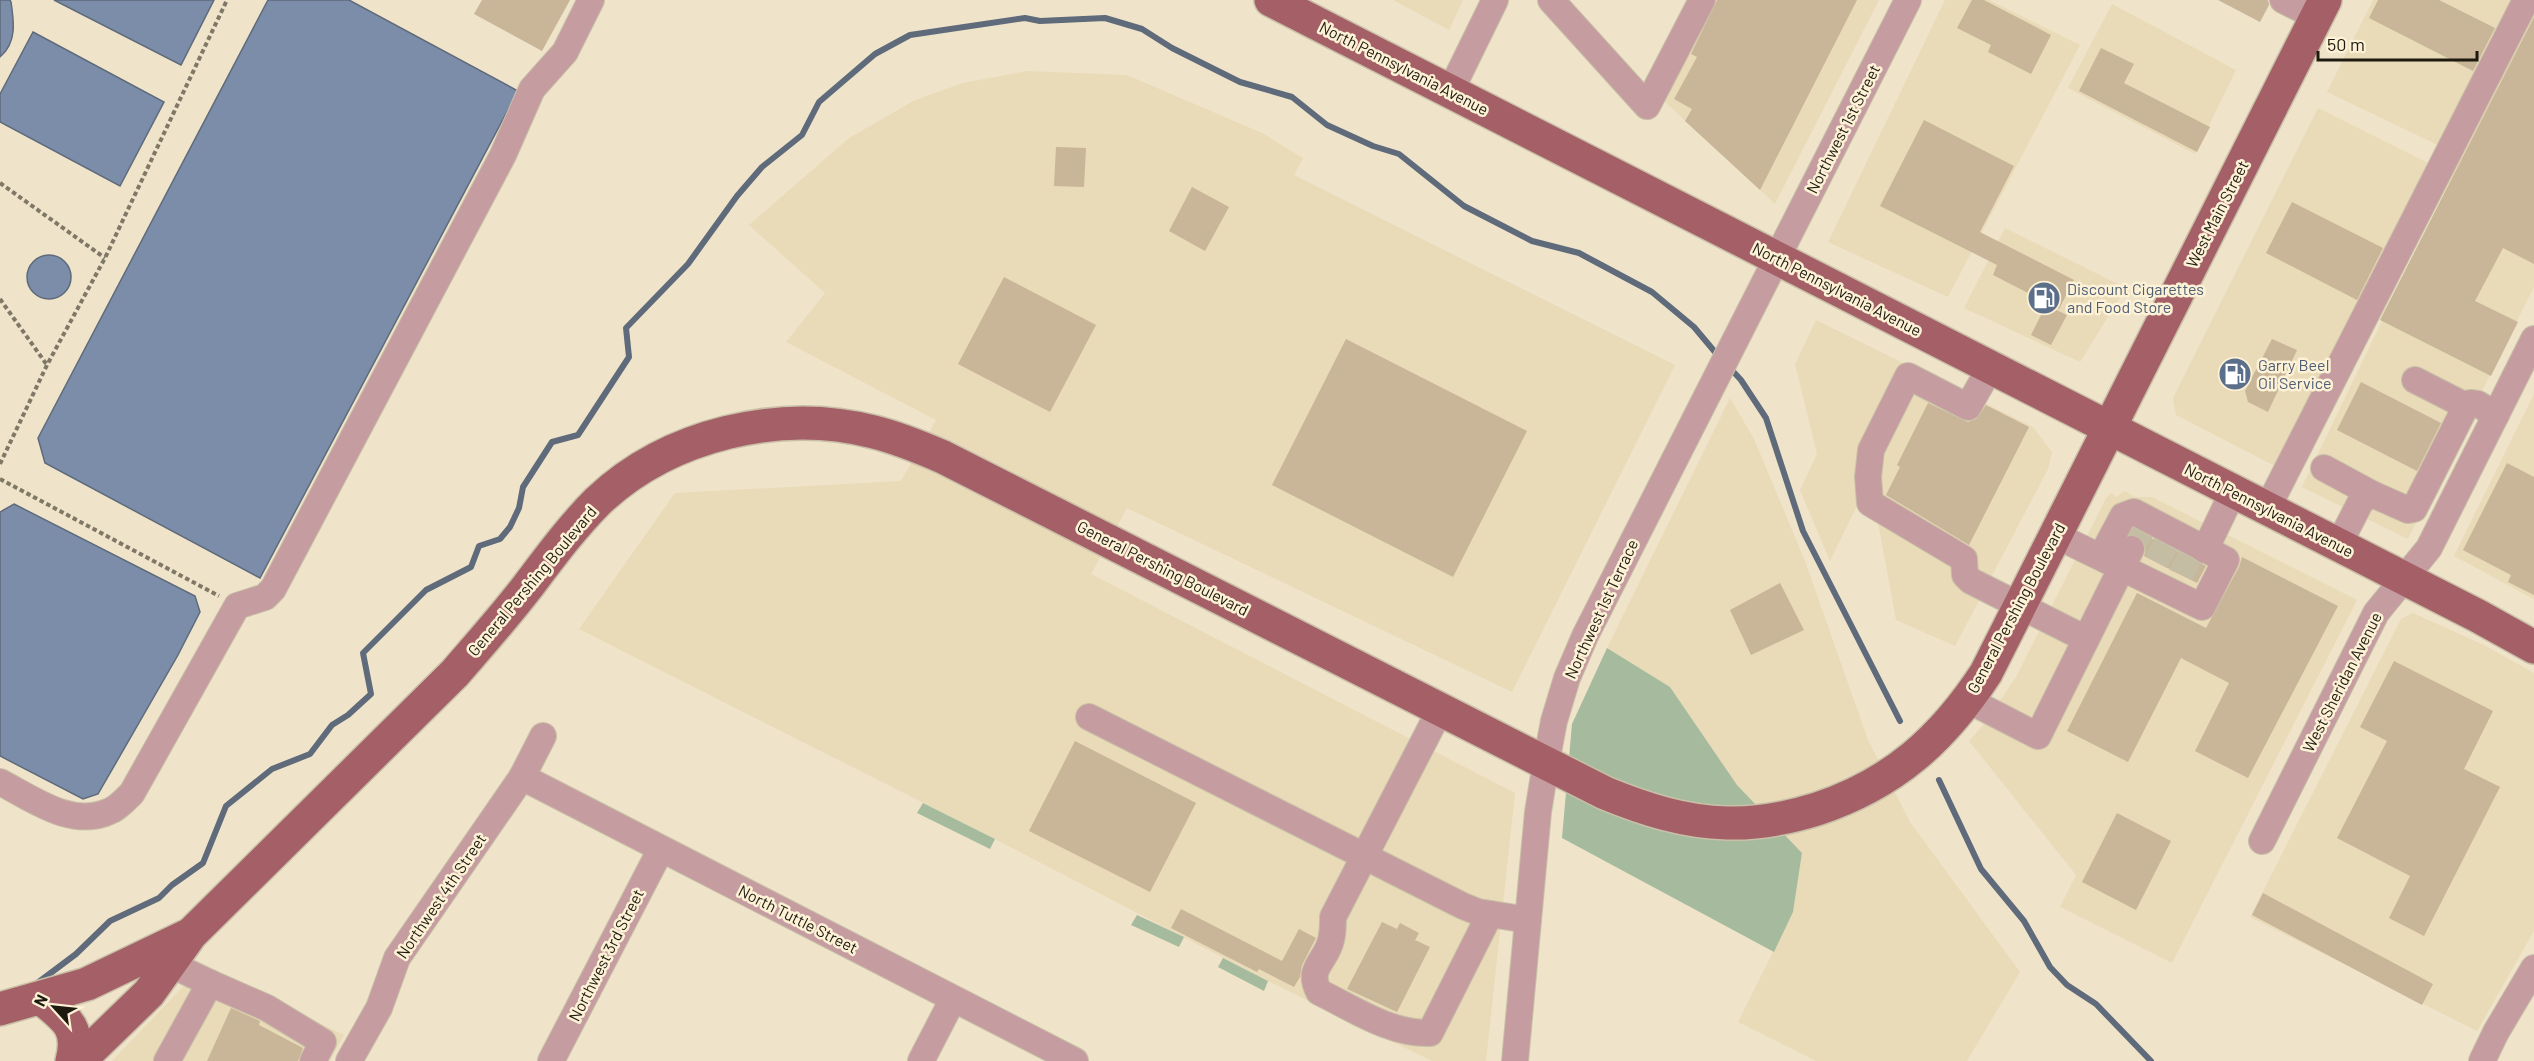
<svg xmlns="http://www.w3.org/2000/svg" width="2534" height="1061" viewBox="0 0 2534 1061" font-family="Barlow,sans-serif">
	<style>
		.built { fill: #e9dab8 }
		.green { fill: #a6bb9e }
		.water { fill: #7b8da9; stroke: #5f6a7b; stroke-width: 1.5 }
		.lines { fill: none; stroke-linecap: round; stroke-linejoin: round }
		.stream { stroke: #5f6a7b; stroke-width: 6 }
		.building { fill: #c9b597 }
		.minor-tunnel { stroke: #c5bca4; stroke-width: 26; stroke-dasharray: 26 13; stroke-linecap: butt }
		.minor-casing { stroke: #c9c0a8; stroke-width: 28 }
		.major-casing { stroke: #c9c0a8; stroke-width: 36 }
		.path { stroke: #807866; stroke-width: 4; stroke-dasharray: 4.5 3; stroke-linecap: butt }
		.minor { stroke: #c59da0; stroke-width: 26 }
		.major { stroke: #a56067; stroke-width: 33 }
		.labels { text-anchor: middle; stroke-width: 5; stroke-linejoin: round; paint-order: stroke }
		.street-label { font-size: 16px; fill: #1e1a10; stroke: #fdf1d6 }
		.service-label { font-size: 16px; fill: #4e5e75; stroke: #fdf1d6; text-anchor: start }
	</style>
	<rect width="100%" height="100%" fill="#efe4c9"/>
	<g class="built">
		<polygon points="1393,0 1463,0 1449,30"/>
		<polygon points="1713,0 1879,0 1775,204 1663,100"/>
		<polygon points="1945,0 1989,0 2080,45 1948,297 1828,242"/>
		<polygon points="2373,0 2519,0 2444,148 2327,92"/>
		<polygon points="2112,4 2236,70 2195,154 2068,88"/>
		<polygon points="2534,6 2534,287 2408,539 2302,487"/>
		<polygon points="1027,71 1127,75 1262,133 1303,158 1294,175 1675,365 1512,692 1127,508 1091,574 1515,793 1486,1061 1432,1061 1268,981 995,839 579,629 675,493 901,481 936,420 786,342 825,293 749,225 849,138 915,100 963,83"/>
		<polygon points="2318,108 2436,167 2275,466 2176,415 2173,398"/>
		<polygon points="2005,228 2126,288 2080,362 1964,308"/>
		<polygon points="1816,320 2033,427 2052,452 2048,469 1955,646 1896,620 1870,479 1830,561 1800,490 1817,454 1795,364"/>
		<polygon points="2534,394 2534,599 2454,556"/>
		<polygon points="1730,398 1754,439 1805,561 1868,740 1910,822 2020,972 1967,1061 1816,1061 1738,1022 1793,912 1802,853 1737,785 1670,687 1607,648"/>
		<polygon points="2125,491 2135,497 2152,497 2357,600 2172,963 2060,907 2076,875 1969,741 1984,724 2016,677 2106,498 2112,493 2116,497"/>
		<polygon points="2413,613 2486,646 2534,673 2534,931 2477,1031 2250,917 2401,619"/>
		<polygon points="203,966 344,1035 330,1061 112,1061"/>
	</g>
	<g class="green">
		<polygon points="1607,648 1670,687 1737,785 1802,853 1793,912 1774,952 1562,838 1572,724"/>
		<polygon points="923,803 995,839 990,849 917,813"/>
		<polygon points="1137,915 1184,937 1179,947 1131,925"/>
		<polygon points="1223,958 1268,981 1264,991 1218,967"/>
	</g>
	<g class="water">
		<path d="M0,0H10L11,2C14,22 17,43 0,57Z"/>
		<polygon points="54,0 214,0 181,65"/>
		<polygon points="268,0 349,0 518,91 260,578 45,463 38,438"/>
		<polygon points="33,32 164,102 120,186 0,122 0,94"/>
		<circle cx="49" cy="277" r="22"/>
		<polygon points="14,504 195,596 200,612 178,655 98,794 83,799 0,756 0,512"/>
	</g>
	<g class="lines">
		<g class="stream">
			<polyline points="1729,367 1741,380 1766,418 1803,531 1900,721"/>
			<polyline points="1939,780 1981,869 2024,921 2050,967 2067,985 2096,1004 2151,1061"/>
			<polyline points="36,984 76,954 110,921 159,898 172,885 203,863 226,806 272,769 310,754 332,725 348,715 371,694 363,653 426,590 471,567 479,546 500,539 510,527 519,508 523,487 552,442 578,435 629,357 626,328 688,264 737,196 762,167 802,135 819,102 875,54 910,35 1025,18 1040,21 1105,18 1142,29 1172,48 1240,82 1292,97 1327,125 1373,146 1399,154 1464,206 1532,241 1579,253 1652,292 1694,327 1720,358"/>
		</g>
	</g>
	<g class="building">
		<polygon points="482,0 570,0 542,51 474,14"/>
		<polygon points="1717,0 1857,0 1760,190 1685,121 1692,109 1674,99 1697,57 1691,54"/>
		<polygon points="1972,0 1984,0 2051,35 2031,74 1988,52 1991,45 1957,28"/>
		<polygon points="2218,0 2268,0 2269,5 2260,22"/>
		<polygon points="2378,0 2439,0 2495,28 2473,71 2369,18"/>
		<polygon points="2534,17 2534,264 2503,248 2475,301 2518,322 2491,376 2380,320"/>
		<polygon points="2101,48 2134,64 2124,83 2210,127 2197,152 2079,91"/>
		<polygon points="1924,120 2014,166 1980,232 2074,280 2059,309 1993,275 1997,265 1880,206"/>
		<polygon points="1056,147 1086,148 1084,187 1054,186"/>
		<polygon points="1192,187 1229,207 1205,251 1169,231"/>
		<polygon points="2292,202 2383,248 2357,300 2266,253"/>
		<polygon points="1004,277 1096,325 1050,412 958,364"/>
		<polygon points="2046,305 2067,315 2051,345 2031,335"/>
		<polygon points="1346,339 1527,431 1453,577 1272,485"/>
		<polygon points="2272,339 2297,350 2268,412 2248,402 2245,391"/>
		<polygon points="2361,382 2441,423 2417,471 2337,430"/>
		<polygon points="1928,403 1968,422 1976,419 1986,405 2029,427 1969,545 1886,495 1900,467 1897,465"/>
		<polygon points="2507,463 2534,477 2534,595 2508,582 2511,575 2463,550"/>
		<polygon points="2133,529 2206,566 2197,583 2144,556 2146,549 2144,541 2138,536 2130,534"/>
		<polygon points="2242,557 2338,606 2248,778 2195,751 2229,683 2181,658 2128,762 2067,731 2137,593 2206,628 2239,567"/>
		<polygon points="1780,583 1804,630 1751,655 1730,610"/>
		<polygon points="2394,661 2493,711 2464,769 2500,787 2424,936 2389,918 2410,876 2337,838 2387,741 2360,727"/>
		<polygon points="1075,741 1196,803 1150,892 1029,831"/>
		<polygon points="2117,813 2171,841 2136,910 2082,882"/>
		<polygon points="2263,893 2433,984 2422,1005 2252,915"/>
		<polygon points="1181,909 1282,961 1299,929 1316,938 1302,965 1300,977 1294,987 1259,969 1257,972 1171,928"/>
		<polygon points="1382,922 1397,929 1400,923 1419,933 1415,940 1430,947 1397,1012 1347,989"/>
		<polygon points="231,1008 260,1021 259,1025 303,1048 298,1061 207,1061"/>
	</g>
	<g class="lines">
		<g class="minor-tunnel">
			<polyline points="2131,549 2142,530"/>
			<polyline points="2156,562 2167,542"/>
			<polyline points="2181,575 2191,554"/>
		</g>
		<g class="minor-casing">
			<g id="minor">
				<polyline points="1551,0 1647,106 1702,0"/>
				<polyline points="2283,0 2317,17"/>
				<polyline points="1450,92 1495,0"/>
				<polyline points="1990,368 1968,407 1908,376 1871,450 1868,477 1870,503 1964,559 1965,575 1971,581 2086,639"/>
				<polyline points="2415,380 2466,406"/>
				<polyline points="2324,468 2372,494"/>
				<polyline points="2267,509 2526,0"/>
				<polyline points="2055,535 2202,607 2226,560 2134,512 2123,516 2101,557"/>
				<polyline points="2338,546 2361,501 2372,494 2408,510 2414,509 2466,406 2470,403 2478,404 2496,415"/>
				<polyline points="2205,550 2233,492"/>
				<polyline points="1968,700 2038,736 2131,549"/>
				<path d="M1440,710L1333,917C1333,924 1333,933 1331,940C1326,962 1306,968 1319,992C1354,1009 1390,1034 1430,1033L1490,914"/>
				<polyline points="1089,717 1463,906 1478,912 1528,920"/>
				<polyline points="522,777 1075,1061"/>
				<path d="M0,782C33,799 72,829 110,811C118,808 126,799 132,793L237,606L265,597L273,589L503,155L532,89L565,52L591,0"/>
				<polyline points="2262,841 2376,613 2429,548 2534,339"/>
				<polyline points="210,983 267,1008 323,1042 313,1061"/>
				<polyline points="167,1061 210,983 170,964"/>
				<polyline points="349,1061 379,1008 397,958 522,777 543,736"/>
				<polyline points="551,1061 661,849"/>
				<polyline points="921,1061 953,999"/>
				<polyline points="1515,1061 1538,812 1546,763 1554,721 1567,678 1585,636 1908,0"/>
				<polyline points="2482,1061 2496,1032 2534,968"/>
			</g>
		</g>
		<g class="major-casing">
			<g id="major">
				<polyline points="1271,0 2478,616 2534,647"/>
				<path d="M41,998C65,1018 81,1027 72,1061"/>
				<polyline points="0,1009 87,984 187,936"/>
				<path d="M79,1061L149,993L191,934L455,673C480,644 505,616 528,586C550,557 572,527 598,501C669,434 780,408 874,432C898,438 920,447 943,457L1605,793C1644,809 1684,822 1727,823C1758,824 1788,818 1817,809C1893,784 1943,739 1986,673L2325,0"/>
			</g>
		</g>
		<g class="path">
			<polyline points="0,183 105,258"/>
			<polyline points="0,299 47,365"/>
			<polyline points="0,464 47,365 105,258 227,0"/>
			<polyline points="0,479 219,596"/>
		</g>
		<use href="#minor" class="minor"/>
		<use href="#major" class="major"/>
	</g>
	<defs>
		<g id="fuel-disc" transform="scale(1.725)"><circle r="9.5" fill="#5c6f8a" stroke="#fdf1d6"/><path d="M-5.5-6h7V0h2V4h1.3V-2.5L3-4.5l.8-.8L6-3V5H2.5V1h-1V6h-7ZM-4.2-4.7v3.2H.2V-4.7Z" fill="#fff"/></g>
	</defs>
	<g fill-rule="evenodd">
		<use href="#fuel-disc" x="2044" y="298"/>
		<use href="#fuel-disc" x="2235" y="374"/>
	</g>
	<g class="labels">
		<g class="street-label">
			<text transform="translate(1404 68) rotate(27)" y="6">North Pennsylvania Avenue</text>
			<text transform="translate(1843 129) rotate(-63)" y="6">Northwest 1st Street</text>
			<text transform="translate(2217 214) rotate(-63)" y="6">West Main Street</text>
			<text transform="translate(1837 289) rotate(27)" y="6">North Pennsylvania Avenue</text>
			<text transform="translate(2269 510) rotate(27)" y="6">North Pennsylvania Avenue</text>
			<text transform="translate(1163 568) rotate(27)" y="6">General Pershing Boulevard</text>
			<text transform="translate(532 581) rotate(-50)" y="6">General Pershing Boulevard</text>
			<text transform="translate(2016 608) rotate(-62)" y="6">General Pershing Boulevard</text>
			<text transform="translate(1601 609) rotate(-65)" y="6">Northwest 1st Terrace</text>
			<text transform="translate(2342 682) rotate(-63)" y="6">West Sheridan Avenue</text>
			<text transform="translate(441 896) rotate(-56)" y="6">Northwest 4th Street</text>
			<text transform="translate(798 919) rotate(27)" y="6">North Tuttle Street</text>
			<text transform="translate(606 955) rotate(-63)" y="6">Northwest 3rd Street</text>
		</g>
		<g class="service-label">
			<text x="2067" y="295">Discount Cigarettes<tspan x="2067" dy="18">and Food Store</tspan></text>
			<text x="2258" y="371">Garry Beel<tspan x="2258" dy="18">Oil Service</tspan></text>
		</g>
	</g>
	<g transform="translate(54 1007) rotate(297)" stroke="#fdf1d6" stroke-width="4.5" paint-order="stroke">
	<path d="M0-4.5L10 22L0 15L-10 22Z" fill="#1e1a10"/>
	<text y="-9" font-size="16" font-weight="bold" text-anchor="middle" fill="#1e1a10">N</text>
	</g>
	<path d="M2318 51v9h159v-9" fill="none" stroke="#1e1a10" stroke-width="3"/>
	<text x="2327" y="51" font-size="18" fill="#1e1a10" stroke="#fdf1d6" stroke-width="4.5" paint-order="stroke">50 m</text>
</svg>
